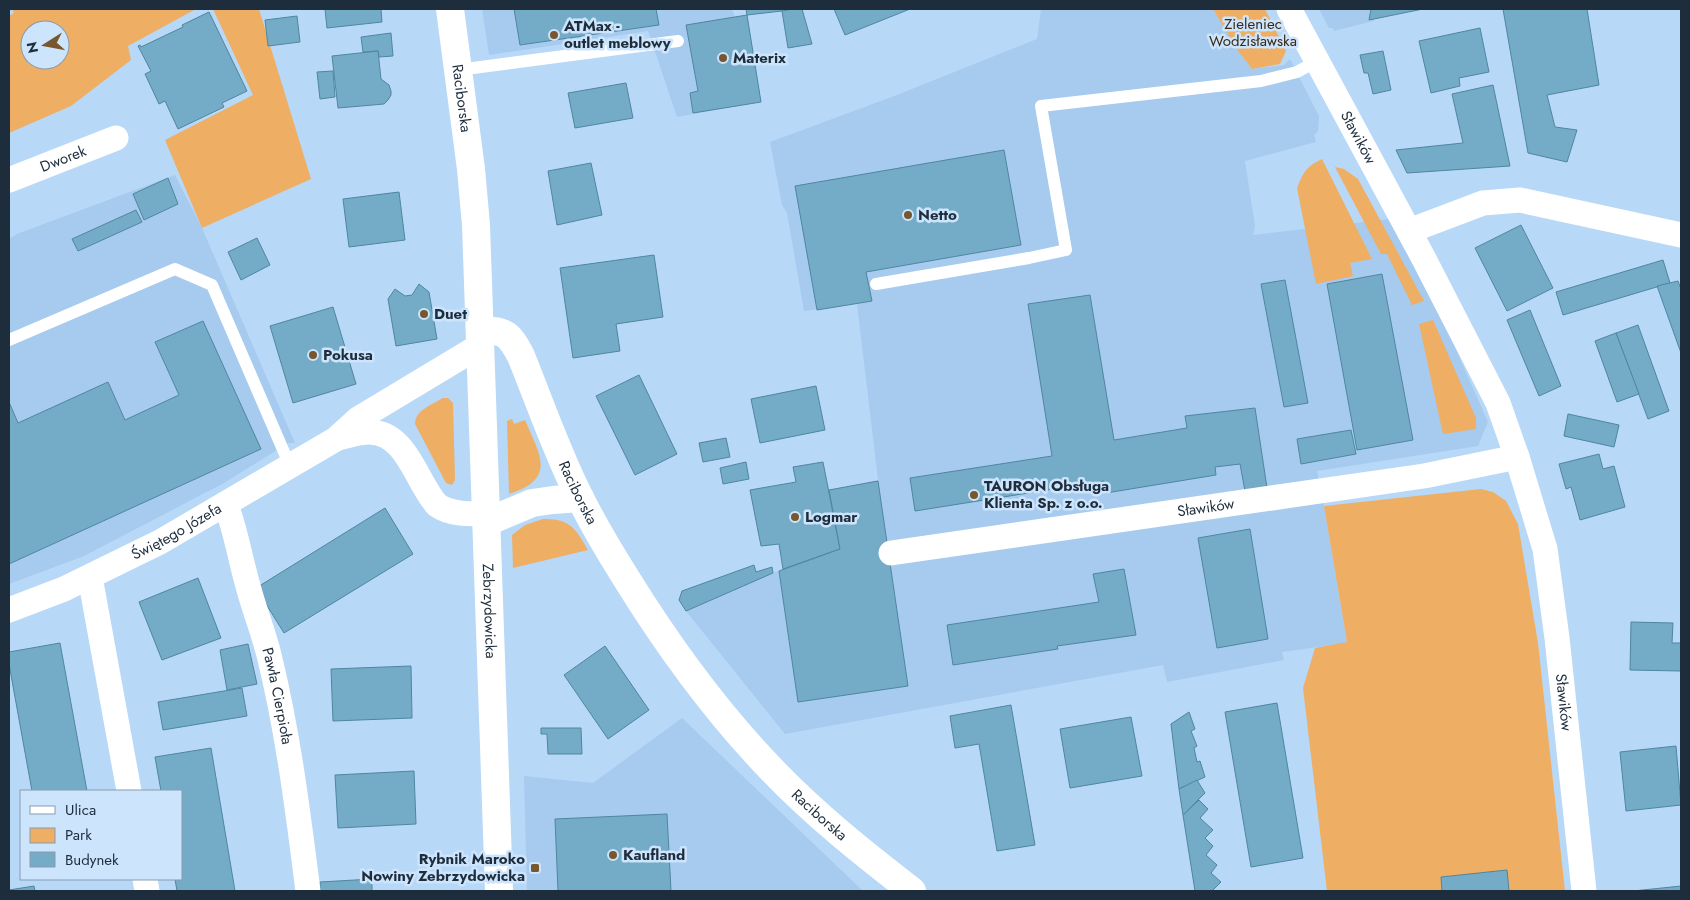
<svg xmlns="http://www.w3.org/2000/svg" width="1690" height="900" viewBox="0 0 1690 900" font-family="Jost,sans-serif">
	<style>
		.built { fill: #a7caef }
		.green { fill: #eeae64; fill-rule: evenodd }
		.building { fill: #74acc7; stroke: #4f869f }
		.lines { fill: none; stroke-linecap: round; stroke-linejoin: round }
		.service { stroke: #fff; stroke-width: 12 }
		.minor { stroke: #fff; stroke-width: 25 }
		.tertiary { stroke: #fff; stroke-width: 28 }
		.poi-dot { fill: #78562e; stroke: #cce4fc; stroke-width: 2 }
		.labels { text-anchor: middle; stroke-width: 5; stroke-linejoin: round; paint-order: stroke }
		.park-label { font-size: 15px; fill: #392916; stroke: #cce4fc }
		.poi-label { font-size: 15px; font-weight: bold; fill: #1e2d3c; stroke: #cce4fc; text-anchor: start }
		.street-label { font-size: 15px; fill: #1e2d3c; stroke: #cce4fc }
	</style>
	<rect width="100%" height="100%" fill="#b8d8f8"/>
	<g class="built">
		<polygon points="482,9 732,9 735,17 747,15 761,102 677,117 648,31 489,55"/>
		<polygon points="1041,9 1213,9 1238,51 1252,69 1284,65 1290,59 1319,116 1318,131 1314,135 1316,142 1245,161 1255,226 1253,235 1398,218 1488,422 1478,446 1317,471 1324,506 1347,643 1282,652 1284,660 1167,682 1163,665 785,734 686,611 773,573 840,549 829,490 878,480 857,304 804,311 787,213 782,205 770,142 897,95 1037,39"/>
		<polygon points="1319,9 1371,9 1369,20 1375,19 1374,21 1334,31 1333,28 1329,28"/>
		<polygon points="175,175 202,228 295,443 288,443 224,483 84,556 9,584 9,239 17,234"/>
		<polygon points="682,718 863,891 527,891 524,776 593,783"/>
	</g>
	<g class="green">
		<path d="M12,9H196L128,46L131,60L71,106L9,133V16L14,13ZM30,30H60V60H30Z"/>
		<polygon points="213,9 259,9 311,179 202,228 165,140 253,95"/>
		<polygon points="1213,9 1265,9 1286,51 1280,64 1252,69 1238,51"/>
		<path d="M1322,159L1372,259L1350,263L1353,276L1316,284L1297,188C1304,171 1306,167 1322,159Z"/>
		<polygon points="1335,167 1344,169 1358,179 1424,301 1412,305 1387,254 1381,254"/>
		<polygon points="1433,320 1476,418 1476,429 1443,434 1419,324"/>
		<path d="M443,398H448L453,403L455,480L452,485L446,483L415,424C415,410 432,405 443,398Z"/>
		<path d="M512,419L514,424L525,420C540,455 557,479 509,494L507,421Z"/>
		<polygon points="1481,489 1493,492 1506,501 1518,524 1538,643 1565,891 1327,891 1303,688 1315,648 1347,642 1324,506"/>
		<path d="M543,519C570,518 576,529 588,550L513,568L512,535L525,525Z"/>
	</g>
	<g class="building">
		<polygon points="325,9 381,9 382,22 327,28"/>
		<polygon points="514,9 656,9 659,25 520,45"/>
		<polygon points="746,9 781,9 782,11 747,15"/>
		<polygon points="792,9 802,9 812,44 788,48 782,11"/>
		<polygon points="834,9 910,9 845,35"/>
		<polygon points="1371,9 1423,9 1369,20"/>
		<polygon points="1503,9 1587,9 1599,85 1547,95 1555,127 1577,130 1567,162 1528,153"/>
		<polygon points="209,12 247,91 222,103 224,107 178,129 165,101 159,104 145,74 151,71 138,46 140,45 141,47 183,27 182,25"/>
		<polygon points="747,15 761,102 693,113 690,93 698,91 686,25"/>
		<polygon points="297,16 300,42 268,46 265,20"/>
		<polygon points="1480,28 1489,72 1459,78 1460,86 1431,93 1419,41"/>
		<polygon points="391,33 393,56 379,57 378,51 363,52 361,37"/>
		<polygon points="378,51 381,79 389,85 391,91 391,95 388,100 384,104 338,108 332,56"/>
		<polygon points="1383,51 1391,90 1373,94 1368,73 1364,73 1360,55"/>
		<polygon points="333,71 335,97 320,99 317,72"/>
		<polygon points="626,83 633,118 575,128 568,93"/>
		<polygon points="1493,85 1510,166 1407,173 1396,150 1463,143 1452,94"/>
		<polygon points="1004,150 1021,245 866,272 872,301 817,310 795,186"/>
		<polygon points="591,163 602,215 557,225 548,171"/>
		<polygon points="168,178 178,204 144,220 133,194"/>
		<polygon points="399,192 405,240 349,247 343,199"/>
		<polygon points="136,210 142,222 78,251 72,239"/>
		<polygon points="1521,225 1553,288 1507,311 1475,248"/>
		<polygon points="257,238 270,265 241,280 228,252"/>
		<polygon points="654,255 663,317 616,324 620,351 573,358 560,268"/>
		<polygon points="1663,260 1670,283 1563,315 1556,292"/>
		<polygon points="1382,274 1413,440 1357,450 1327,284"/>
		<polygon points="1285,280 1308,403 1284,407 1261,284"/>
		<polygon points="1678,281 1681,289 1681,353 1657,286"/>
		<polygon points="419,284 429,292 437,339 396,346 388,299 395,289 405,296 412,295"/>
		<polygon points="1090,295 1114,440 1187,428 1185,416 1255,408 1267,488 1245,491 1240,464 1215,467 1216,475 1106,493 1104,481 915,511 910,478 1052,456 1028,304"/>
		<polygon points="333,307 356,384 293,403 270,326"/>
		<polygon points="1530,310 1561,386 1539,396 1507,320"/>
		<polygon points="203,321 261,449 9,564 9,402 18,423 108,382 125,420 179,395 155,342"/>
		<polygon points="1638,325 1669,411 1648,419 1616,333"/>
		<polygon points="1616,333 1639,394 1617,402 1595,341"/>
		<polygon points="639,375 677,454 635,475 596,396"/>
		<polygon points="816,386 825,430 760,443 751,399"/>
		<polygon points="1568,414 1619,425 1614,447 1564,436"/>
		<polygon points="1351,430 1356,454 1301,464 1297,439"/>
		<polygon points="726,438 730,457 703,462 699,443"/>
		<polygon points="1599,454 1603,469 1614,466 1625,507 1580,520 1571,487 1566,489 1559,464"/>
		<polygon points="746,462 749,479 723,484 720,468"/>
		<polygon points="823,462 840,549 783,569 779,544 761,546 750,490 796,482 793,467"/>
		<polygon points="878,481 908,686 798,702 779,571 840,549 829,490"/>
		<polygon points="385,508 413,554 284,633 256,588"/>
		<polygon points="1250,529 1268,639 1217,648 1198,538"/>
		<polygon points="754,565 756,572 772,567 773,573 686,611 679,600 682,591"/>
		<polygon points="1124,569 1136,635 1057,646 1058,649 953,665 947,625 1099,602 1093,574"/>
		<polygon points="198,578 221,638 162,660 139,602"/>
		<polygon points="1631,622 1673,623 1672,643 1681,643 1681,671 1630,670"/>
		<polygon points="60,643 87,791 32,791 9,664 9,652"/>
		<polygon points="248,644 257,684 227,690 220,650"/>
		<polygon points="605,646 649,710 608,739 564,675"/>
		<polygon points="411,666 412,718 333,721 331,669"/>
		<polygon points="242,688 247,716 163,730 158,702"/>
		<polygon points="1277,703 1303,858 1251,867 1225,712"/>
		<polygon points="1011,705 1035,845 997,851 979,744 955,748 950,716"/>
		<polygon points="1189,712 1195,729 1191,731 1197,746 1194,748 1197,762 1200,761 1205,777 1179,789 1171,724"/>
		<polygon points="1131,717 1142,776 1070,788 1060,729"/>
		<polygon points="541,728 581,728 582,754 548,754 547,734 541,734"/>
		<polygon points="1676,746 1681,805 1626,811 1620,752"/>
		<polygon points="211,748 235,891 177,891 175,879 181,879 181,791 161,791 155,757"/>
		<polygon points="414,771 416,824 338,828 335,775"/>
		<polygon points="1197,780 1205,793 1183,815 1179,789"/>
		<polygon points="1199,800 1208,809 1200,818 1213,830 1205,838 1213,846 1206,855 1217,865 1211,873 1221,882 1212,891 1195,891 1183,815"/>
		<polygon points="667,814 671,891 558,891 555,819"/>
		<polygon points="1507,870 1509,891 1442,891 1441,877"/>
		<polygon points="372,879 372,891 320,891 320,882"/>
		<polygon points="34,886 35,891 9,891 9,890"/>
		<polygon points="1681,886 1681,891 1633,891"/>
	</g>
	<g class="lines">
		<g class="service">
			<polyline points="458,70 678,41"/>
			<polyline points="876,284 1029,258 1066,250 1041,106 1261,81 1297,72 1317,61"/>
			<polyline points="9,340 175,269 212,285 290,466"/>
		</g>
		<g class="minor">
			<path id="s1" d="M1289,9L1424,259L1498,403L1517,457L1545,549L1557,638L1584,891"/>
			<path id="s2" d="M9,180L116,138"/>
			<polyline points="1409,231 1483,203 1520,200 1681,235"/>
			<path d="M338,438C348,436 358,432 369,432C407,432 416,482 437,505C451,515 471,514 487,514"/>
			<path id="s3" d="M226,505C236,531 240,558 248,586C254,609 263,631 269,655C288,732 298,812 308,891"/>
			<path id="s4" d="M891,553L1424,476L1517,457"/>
			<polyline points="90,577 129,791"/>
			<path id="s5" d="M9,610L64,589L160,542L336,439L358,419L481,345"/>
			<polyline points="145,879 147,891"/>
		</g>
		<g class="tertiary">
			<path id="s6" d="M450,9L471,169L476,225L499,891"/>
			<path id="s7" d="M481,331C505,329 510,335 521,356C540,403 556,450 579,496C593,524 609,551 626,578C668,646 716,712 772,770C815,815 863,853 912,891"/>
			<polyline points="487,522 532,503 553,500 580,498"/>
		</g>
	</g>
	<g class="poi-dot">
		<circle cx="554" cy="35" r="5"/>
		<circle cx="723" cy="58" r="5"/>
		<circle cx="908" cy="215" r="5"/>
		<circle cx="424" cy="314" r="5"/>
		<circle cx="313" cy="355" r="5"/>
		<circle cx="974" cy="495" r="5"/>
		<circle cx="795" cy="517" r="5"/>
		<circle cx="613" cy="855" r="5"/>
		<rect x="530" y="863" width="10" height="10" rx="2.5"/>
	</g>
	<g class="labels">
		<g class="park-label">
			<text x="1253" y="29">Zieleniec<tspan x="1253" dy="17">Wodzisławska</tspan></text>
		</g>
		<g class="poi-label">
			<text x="564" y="31">ATMax -<tspan x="564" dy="17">outlet meblowy</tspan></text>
			<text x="733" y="63">Materix</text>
			<text x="918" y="220">Netto</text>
			<text x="434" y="319">Duet</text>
			<text x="323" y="360">Pokusa</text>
			<text x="984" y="491">TAURON Obsługa<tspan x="984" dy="17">Klienta Sp. z o.o.</tspan></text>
			<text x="805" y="522">Logmar</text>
			<text x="623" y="860">Kaufland</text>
			<text x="525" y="864" text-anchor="end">Rybnik Maroko<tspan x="525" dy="17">Nowiny Zebrzydowicka</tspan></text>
		</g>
		<g class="street-label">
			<text dy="5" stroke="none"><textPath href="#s6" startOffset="90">Raciborska</textPath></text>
			<text dy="5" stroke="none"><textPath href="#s1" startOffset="146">Sławików</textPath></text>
			<text dy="5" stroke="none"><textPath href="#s2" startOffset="58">Dworek</textPath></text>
			<text dy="5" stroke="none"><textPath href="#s7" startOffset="200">Raciborska</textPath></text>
			<text dy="5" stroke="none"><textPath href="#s4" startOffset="318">Sławików</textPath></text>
			<text dy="5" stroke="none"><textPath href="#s5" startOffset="185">Świętego Józefa</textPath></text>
			<text dy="5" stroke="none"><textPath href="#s6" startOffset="604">Zebrzydowicka</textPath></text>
			<text dy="5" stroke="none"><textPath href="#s3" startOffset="198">Pawła Cierpioła</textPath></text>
			<text dy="5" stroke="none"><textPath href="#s1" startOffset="754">Sławików</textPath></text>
			<text dy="5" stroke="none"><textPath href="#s7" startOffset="605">Raciborska</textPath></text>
		</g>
	</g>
	<rect width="1690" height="900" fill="none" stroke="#1e2d3c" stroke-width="20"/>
	<rect x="20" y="790" width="162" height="90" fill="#cce4fc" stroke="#869baf"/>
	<rect x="30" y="806" width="25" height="8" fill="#ffffff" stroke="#869baf"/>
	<text x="65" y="815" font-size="15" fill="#1e2d3c">Ulica</text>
	<rect x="30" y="828" width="25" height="15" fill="#eeae64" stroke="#869baf"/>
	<text x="65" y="840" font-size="15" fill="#1e2d3c">Park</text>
	<rect x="30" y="852" width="25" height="15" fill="#74acc7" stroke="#869baf"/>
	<text x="65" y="865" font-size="15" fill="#1e2d3c">Budynek</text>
	<g transform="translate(45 45) rotate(259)"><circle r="24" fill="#cce4fc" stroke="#869baf"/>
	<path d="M0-4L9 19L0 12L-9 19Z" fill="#78562e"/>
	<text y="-8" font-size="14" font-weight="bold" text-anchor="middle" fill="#1e2d3c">N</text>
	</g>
</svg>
